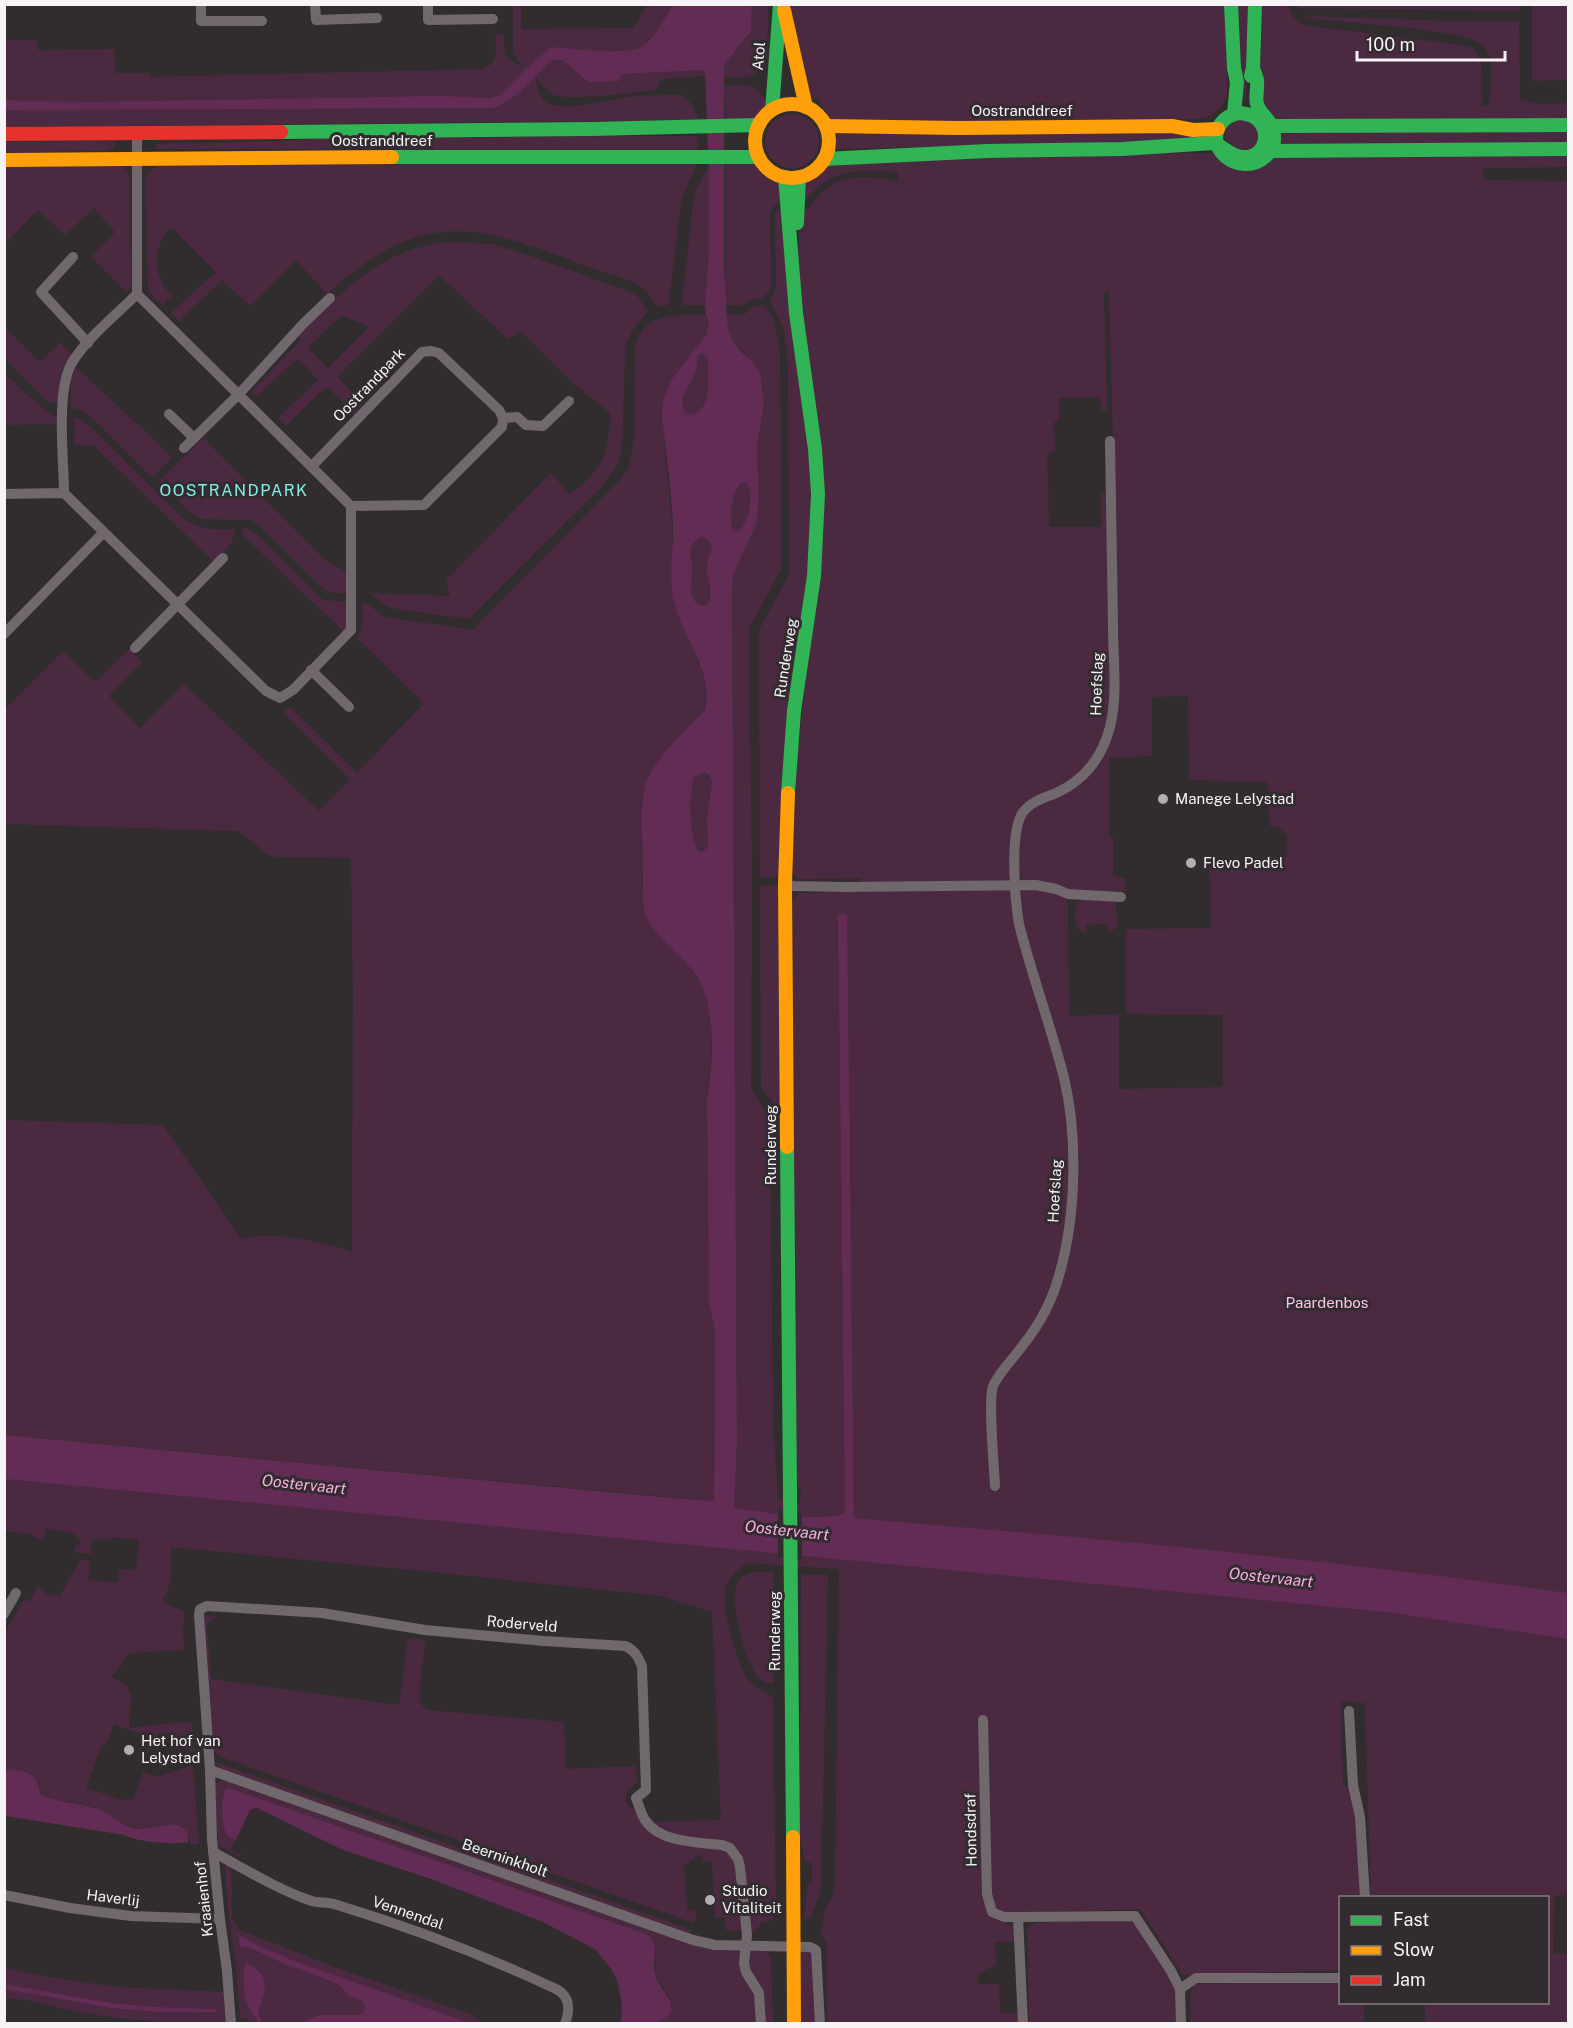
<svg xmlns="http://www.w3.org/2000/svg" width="1573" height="2028" viewBox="0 0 1573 2028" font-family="'Public Sans',sans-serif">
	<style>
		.green { fill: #4b2a41; fill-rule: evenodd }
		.water { fill: #632c55; fill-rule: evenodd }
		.pier { fill: #312d2f }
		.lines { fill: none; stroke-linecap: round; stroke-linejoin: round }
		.street { stroke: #71686e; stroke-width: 10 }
		.fast { stroke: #30b455; stroke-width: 14 }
		.slow { stroke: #ff9f0a; stroke-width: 14 }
		.jam { stroke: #e5322d; stroke-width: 14 }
		.poi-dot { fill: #b2aeb0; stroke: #322c30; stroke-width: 2 }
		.labels { text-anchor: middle; stroke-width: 6; stroke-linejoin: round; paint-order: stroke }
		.street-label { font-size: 15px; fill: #f7f3f6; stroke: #322c30 }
		.poi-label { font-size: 15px; fill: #f7f3f6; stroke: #322c30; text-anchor: start }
		.park-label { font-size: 15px; fill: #fdc4ea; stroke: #322c30 }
		.neighbourhood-label { font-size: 16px; letter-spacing: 1.5px; fill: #84efe6; stroke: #322c30 }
		.water-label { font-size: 16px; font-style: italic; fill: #f8aee1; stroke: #322c30 }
	</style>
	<rect width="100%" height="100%" fill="#312d2f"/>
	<g class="green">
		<path d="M513,5H521V29L633,28L647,5H677L672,7C664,18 655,37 645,46C632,57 570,48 551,47L535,76L552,60H563L586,81L620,74L705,70V76L661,79L656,90C636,92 567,102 552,94C546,90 541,82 535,77C537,84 539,94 543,99C555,116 618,97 637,96C651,95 665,95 679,95C689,98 696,110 698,120L5,127L4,40H37L38,50L114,49L115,73H150V77L482,69C500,64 495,50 496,34H504V50L506,57L524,68L513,53Z"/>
		<path d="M752,5H768C767,24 771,65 752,75C744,79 733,77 724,77V65L751,31Z"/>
		<path d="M789,5H1226L1227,97C1221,109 1212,117 1199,119L839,122L830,119L818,99L808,94Z"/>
		<polygon points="1237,5 1250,5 1246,99 1240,99"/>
		<path d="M1261,5H1288L1293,17L1302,25L1462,45L1473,48L1481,62L1482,106H1489C1490,89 1495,62 1485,47C1473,30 1362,24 1337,21C1327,20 1314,20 1306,16L1450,21H1519L1520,100L1542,104L1568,103V122L1276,120L1260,97Z"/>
		<polygon points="1297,5 1520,4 1520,11 1299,8"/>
		<polygon points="1532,5 1568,5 1568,80 1532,81"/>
		<polygon points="746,85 752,87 768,101 766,106 754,119 726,120 724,86"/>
		<circle cx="792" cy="141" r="27"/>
		<polygon points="1236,121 1247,121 1257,129 1259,141 1251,149 1239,149 1224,137 1228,126"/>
		<polygon points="1568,128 1568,146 1279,147 1281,130"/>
		<polygon points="1159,131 1210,140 835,149 835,134"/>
		<polygon points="697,136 698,149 155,149 156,144 287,141 320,138"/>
		<polygon points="114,141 115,147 107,151 5,152 5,142"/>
		<path d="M1568,152V167L1483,168V180L1568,181V1593C1331,1559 1092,1538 854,1518L846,915L838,914L845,1513C818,1523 763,1511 734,1508L737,1442L732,593L733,575L756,523L759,499L757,447L764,404L760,372L733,341L728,329L726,315L745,314L754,306L763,305C776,315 777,336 780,351L782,567L750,627L749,636L752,877L751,1088L770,1120L773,1420L778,1500L800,1503L801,1487L796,1486L792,971L793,902L798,893L1007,889L1019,894L1024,890H1043L1066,897L1068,904L1069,1014L1073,1016L1119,1014V1089L1223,1087V1015L1126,1014V929L1211,928L1209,859H1286L1287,836L1280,828L1270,826L1268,782L1189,780L1188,696L1152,697V756L1109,758V836L1113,837V876L1125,879L1126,891H1074L1024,881L1019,875L1011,876L1005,882H862V878L801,879L795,877L792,869L793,841L798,750L818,572L798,266L800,210L808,209C815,200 822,191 832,185C849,174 879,177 898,182V172C875,170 840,168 821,184C815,189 810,196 805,202L802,187C810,178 822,175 829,164L908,160L1183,153L1276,155ZM1109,291L1113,439L1108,494H1101V527H1049L1047,454L1055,452L1054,422L1059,421V398L1100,397L1101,410H1107L1104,292Z"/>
		<path d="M725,160L755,163C762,173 778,180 781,188C783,192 784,198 785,203L775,205L770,213L771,285L769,292L761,299H751C742,307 736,307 726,304L725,296Z"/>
		<path d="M698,161L681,201L670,291V302L665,306H657C652,300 649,293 642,288C626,276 602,273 583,265C474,222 420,209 327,294L296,260L250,306L222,280L179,321L171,313L216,272L173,229H169C151,251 153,276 172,296L163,305L149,292L148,286L145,181L149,172L158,166Z"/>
		<polygon points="709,165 709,249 705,305 682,305 693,202 696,190"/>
		<polygon points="89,166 122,167 129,175 131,284 127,293 91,257 115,232 94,208 65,235 38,210 5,244 5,167"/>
		<polygon points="785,209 810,465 811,540 781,877 760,877 759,630 789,575 788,366 784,329 769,299 774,293 776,285 775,214 777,211"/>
		<path d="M445,242L492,244L525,254L636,294L648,312C636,324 628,334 625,351L622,450L616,467L601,488L469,619L396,609L387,606L370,593L450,596L446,580L551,473L569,494C604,471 609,453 610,413L578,387L521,331L508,339L439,275L337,376L363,404L354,414L329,388H324L286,426L278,418L318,380L298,358L256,397L251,392L300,341V334C344,289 380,251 445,242ZM342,315L369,327L328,368L308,347Z"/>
		<path d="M683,315H706L709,322L706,335L696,349L662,417L672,524V592L703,674L707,689L708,700L643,870C642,885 641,902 647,916C657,941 692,961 704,989C715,1015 712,1071 707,1099L709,1304L715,1328L714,1501L5,1435V1120L163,1125L241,1239C269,1230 324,1242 352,1252L353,993L351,858L275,857L267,854L239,831L5,824V709L63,651L95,682L129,649L142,662L109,696L140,728L184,684L319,811L350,779L283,712L290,707L357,773L424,703L357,638C364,629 362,615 362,604H367L385,617L473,630L617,483L627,470L632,453L634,438L635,344C646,320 657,317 683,315Z"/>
		<polygon points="4,327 40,362 60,343 72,354 62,369 61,402 52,403 47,401 5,358"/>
		<path d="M702,353L708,358C707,376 714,416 687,414C675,398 689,389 695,374C697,368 697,361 698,355Z"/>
		<polygon points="76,367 172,457 153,478 92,418 81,410 71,408 71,377"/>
		<polygon points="4,373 42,408 55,416 59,424 5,425"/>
		<path d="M74,417L85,422L185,520C202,530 216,530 235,529C234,543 224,552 214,562L93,445H74Z"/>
		<polygon points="203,438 325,560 342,570 347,571 347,593 335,593 326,591 257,523 251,520 202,519 192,514 159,481"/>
		<path d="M746,482C755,493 749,523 738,533L733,531C729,515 730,496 740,483Z"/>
		<polygon points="243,528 251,530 257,534 323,600 348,602 347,628 344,632 242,534"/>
		<path d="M701,537L708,540L712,548C709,557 707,564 708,573C709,585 715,595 706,606C700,606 694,602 692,596C689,587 688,555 691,547C694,542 697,540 701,537Z"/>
		<path d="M705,772L712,781L707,819L708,845L706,849L698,850C689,833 688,793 695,776Z"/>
		<polygon points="781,885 781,1113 761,1087 760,886"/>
		<path d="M1081,899L1112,900L1116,903L1117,924L1115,929L1108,932V924L1086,925V932L1079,930C1074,922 1073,906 1081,899Z"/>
		<path d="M5,1479L1385,1612L1568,1639V1895L1554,1896L1553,1953L1568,1954V2023H1425V2003L1548,2002V1898L1371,1897L1365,1703L1341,1701L1343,1785L1349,1787L1361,1831L1362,1897L1340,1898V1970L1183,1975L1140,1909L1007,1913L999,1911L985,1898C985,1919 1004,1918 1017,1929V1942H995L996,1966L990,1967L978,1974V1984H999L1000,2013H1019V2023H827L826,1941L821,1935L824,1912L833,1895L835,1879L839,1569L747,1563C736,1569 728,1579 725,1592C722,1610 737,1665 748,1679C755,1688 768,1690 773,1699L776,1914L772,1920L761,1923L755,1932L726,1930L725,1917L715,1918L712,1861L703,1862L702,1855L695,1856V1859L690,1860V1863L684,1864L687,1910H695L696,1918L694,1923L216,1755L215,1751H213L202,1616L216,1617L209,1621L207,1626L211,1679L399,1705L408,1638L425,1640L419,1699L423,1707L428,1710L564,1722L566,1769L636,1766L637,1782L627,1791L625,1800L629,1807L638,1810C640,1815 642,1822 646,1827C660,1844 701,1845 722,1847V1842C703,1840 672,1839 656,1828C649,1824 646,1816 643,1809L655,1822L721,1820L712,1612L661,1596L423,1571L171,1547C171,1566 174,1584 162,1601L184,1612V1623H182L184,1650L129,1653L112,1677L126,1685L131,1694L129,1728L184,1722L192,1724L194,1752L180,1748L182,1739L176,1737L172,1746L171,1745L173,1737L159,1732L156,1740L114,1724L106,1745L102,1744L86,1788L125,1801L126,1798L133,1800L143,1772L157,1777L193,1765L199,1844H191C188,1836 188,1830 180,1826C167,1820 152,1829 139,1829C129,1828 122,1823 114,1818C104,1811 92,1806 80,1803C67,1800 51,1802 40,1794C37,1776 24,1765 5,1772V1633L24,1599L29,1602L38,1586L45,1590L44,1592L51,1597L53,1594L60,1596L80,1560L90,1561L88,1580L118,1583L119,1569L136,1570L139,1540L111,1537L110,1540L92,1539L91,1554L75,1552V1546L82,1544L73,1533L46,1529L45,1536L40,1540L32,1536V1534L5,1531Z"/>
		<path d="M754,1572H774V1683C769,1683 764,1683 760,1679C746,1668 728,1598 738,1581C742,1576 748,1573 754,1572Z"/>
		<polygon points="801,1574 828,1575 821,1885 819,1897 810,1918 804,1919 808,1883 812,1883 812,1863 805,1862 800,1839"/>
		<polygon points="215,1762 692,1930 688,1933 219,1768"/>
		<path d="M225,1780L706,1949L765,1951L771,1956L773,2023H658L664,2019L669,1997L655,1975L656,1948L646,1934L229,1788L222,1795C223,1810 219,1834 236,1840L231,1850L241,1855L240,1857L218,1845L214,1788L217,1783Z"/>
		<path d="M225,1865H231L232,1919L239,1930L340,1969L470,2014L484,2023H466L462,2020L297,1962L259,1946L246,1940L241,1934L238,1935L240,1947L250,1948L280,1962L338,1984L349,1996L361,2000L365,2005L364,2012L359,2015H318L301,2023H262L258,2011L260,1972L249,1963H245C239,1988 251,2002 258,2023H248V2018H240L236,1965L228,1909Z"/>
		<polygon points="1100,1920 1130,1921 1136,1924 1175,1984 1180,2023 1029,2023 1027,1927 1037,1923"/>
		<polygon points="801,1947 815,1955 817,2023 801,2024"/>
		<path d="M5,1968L43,1976L116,1987L226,1992L227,2023C182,2023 137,2022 92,2014C62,2010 34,1999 5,1998L4,1989L110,2008L157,2012L215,2014L217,2011L215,2009L158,2007L111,2003L5,1984Z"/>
		<path d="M1340,1981V2002L1364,2003V2023L1191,2024C1191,2012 1187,1994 1195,1984Z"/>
	</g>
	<g class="water">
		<path d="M677,5H752L751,31L724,65V270L728,329L733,341L740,351L752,361L760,372L764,404L757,447L759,499L756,524L733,575L732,593L737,1442L734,1508C764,1511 818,1523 845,1513L838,914L847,915L854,1518C1093,1538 1331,1559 1568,1593V1639L1385,1612L5,1479V1435L662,1497L714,1501L715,1328L709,1304L707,1099C714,1064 717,1000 693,971C680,955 654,935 646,916C640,899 644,879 643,861C643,837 639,808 646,784C651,763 689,726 705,710C715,669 677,632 672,592C670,571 673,549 673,527C672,491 666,454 662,417L663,400L672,379L706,335L709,322L706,315L705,305L709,249V177L705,70L621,74L619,81L588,82L563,60H552C533,77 517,100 493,108L5,110V99L14,101L92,102L439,96L490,98L500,95L526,69L551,47C570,48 632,57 645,45C655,37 664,18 672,7ZM702,353L708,358C707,376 714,416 687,414C675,399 689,389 695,374C697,369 697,361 698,355ZM746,482C755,494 749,523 738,532L733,531C729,515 731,496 740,483ZM701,537L708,540L712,548C710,555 707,561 707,568C707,582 716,594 706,606C685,605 693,580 692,566C692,559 688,554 691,547C693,542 697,540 701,537ZM705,772L709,775L712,781L707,819L708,845L706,849L702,851L698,850C689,833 688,793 695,776Z"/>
		<path d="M8,1770C28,1769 37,1775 40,1794C50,1801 82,1803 98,1809C113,1815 124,1829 140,1829C158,1829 175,1816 188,1833V1842C176,1845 135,1842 125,1835L5,1816V1772Z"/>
		<path d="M229,1788L646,1934C662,1944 651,1958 655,1974C659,1989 675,1998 670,2014L658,2023H621L622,2006L618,1983L612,1970L596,1950L543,1922L434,1880L343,1850L257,1808L251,1809L249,1812L236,1840C231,1838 227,1836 225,1831C222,1822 220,1796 226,1789Z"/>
		<polygon points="238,1934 259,1946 297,1962 462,2020 466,2023 301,2023 318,2015 359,2015 364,2012 365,2005 361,2000 349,1996 338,1984 280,1962 250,1948 240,1947"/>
		<path d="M246,1962C271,1976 267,1988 258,2011L262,2023H258C256,2017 251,2013 248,2006C244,1995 241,1973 246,1962Z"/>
		<polygon points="4,1984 111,2003 158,2007 215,2009 217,2013 157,2012 110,2008 5,1989"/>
	</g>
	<polygon class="pier" points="778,1509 802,1513 802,1560 778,1557"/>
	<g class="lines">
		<g class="street">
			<polyline points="201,4 201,21 262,21"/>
			<polyline points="315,4 316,20 377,18"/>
			<polyline points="428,4 428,20 493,19"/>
			<polyline points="137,133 137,294"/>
			<polyline points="73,257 41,292 88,343"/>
			<polyline points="169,414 194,438"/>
			<polyline points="503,418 517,417 526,425 543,426 569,401"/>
			<polyline points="184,448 239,394 303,324 330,298"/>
			<polyline points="312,466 422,352 431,351 439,353 499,410 503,418 502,427 424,505 351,506"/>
			<path d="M4,494L64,493L266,691L280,698L293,690L351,630V506L137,294C116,315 89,336 73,361C55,388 64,461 64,493"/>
			<polyline points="4,634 103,533"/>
			<polyline points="135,648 223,558"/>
			<polyline points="311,670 349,707"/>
			<polyline points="785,884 793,886 844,887 1036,885 1056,889 1068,894 1121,897"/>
			<path d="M995,1486C994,1466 988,1400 993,1386C1000,1371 1014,1358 1023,1345C1040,1324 1053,1299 1060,1272C1076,1215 1078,1136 1064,1078C1051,1026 1032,976 1019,924C1015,900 1009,832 1023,812C1031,802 1043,798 1054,794C1084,781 1102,758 1110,727C1118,695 1113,659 1113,627C1112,565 1111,503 1110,441"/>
			<polyline points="4,1614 16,1593"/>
			<polyline points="1349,1711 1353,1785 1360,1817 1365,1898"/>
			<polyline points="983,1720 987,1894 992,1912 1004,1917 1135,1916 1171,1971 1180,1989 1196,1978 1340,1978"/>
			<polyline points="210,1770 693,1940 715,1945 810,1947 816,1950 820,2024"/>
			<path d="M213,1852C243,1868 280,1891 312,1901C319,1903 327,1902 334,1904C410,1927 484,1955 556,1989C571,1997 570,2010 565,2024"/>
			<polyline points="4,1895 70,1908 131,1916 220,1919"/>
			<polyline points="1018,1917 1023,2024"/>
			<polyline points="1180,1989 1181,2024"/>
			<path d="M231,2024L227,1971L220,1919L212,1840L210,1770L199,1615L200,1609L207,1606L322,1613L425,1630L544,1641L625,1646C635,1650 638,1657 642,1666L646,1790L636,1798C639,1805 641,1814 645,1820C660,1843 698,1842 722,1845L730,1848L738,1859L740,1867L747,1935L744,1963L746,1972L759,1993L761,2024"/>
		</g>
		<g class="fast">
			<polyline points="1231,4 1234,68 1237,82 1234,114"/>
			<polyline points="1251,76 1253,68 1255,4"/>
			<polyline points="772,110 780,4"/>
			<polyline points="1264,126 1568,125"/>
			<polyline points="281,132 592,129 759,125"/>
			<polyline points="1271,151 1568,149"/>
			<polyline points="392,157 759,157"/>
			<path d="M824,159L988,151L1122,149L1213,143C1223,146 1231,156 1242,157C1271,159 1273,119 1246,114C1238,112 1230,115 1224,120C1199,145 1239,180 1266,156C1272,150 1275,144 1274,136C1273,119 1261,117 1257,104C1255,97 1258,89 1257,81C1257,77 1254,72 1253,68"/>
			<polyline points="785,177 796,313 815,449 818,494 814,576 794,711 788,793"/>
			<polyline points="797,223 799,177"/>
			<polyline points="787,1147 793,1837"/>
		</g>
		<g class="slow">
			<polyline points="784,10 806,107"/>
			<circle cx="792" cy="141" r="37"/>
			<polyline points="826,126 958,128 1172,126 1193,130 1218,129"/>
			<polyline points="4,160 392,157"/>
			<polyline points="787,1147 785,884 788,793"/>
			<polyline points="793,1837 794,2024"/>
		</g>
		<polyline class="jam" points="4,134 281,132"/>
	</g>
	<g class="poi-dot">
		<circle cx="1163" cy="799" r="6"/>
		<circle cx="1191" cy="863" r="6"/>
		<circle cx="129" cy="1750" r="6"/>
		<circle cx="710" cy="1900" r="6"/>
	</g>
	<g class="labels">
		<g class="street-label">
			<text transform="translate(759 56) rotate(-85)" y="5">Atol</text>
			<text x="1022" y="116">Oostranddreef</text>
			<text x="382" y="146">Oostranddreef</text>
			<text transform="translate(369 385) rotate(-46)" y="5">Oostrandpark</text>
			<text transform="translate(786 658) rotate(-81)" y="5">Runderweg</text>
			<text transform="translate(1097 684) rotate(-88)" y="5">Hoefslag</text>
			<text transform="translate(771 1145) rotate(-90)" y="5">Runderweg</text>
			<text transform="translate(1055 1191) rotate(-87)" y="5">Hoefslag</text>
			<text transform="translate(522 1624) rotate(5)" y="5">Roderveld</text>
			<text transform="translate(775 1631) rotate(-90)" y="5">Runderweg</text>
			<text transform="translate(971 1830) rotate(-91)" y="5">Hondsdraf</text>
			<text transform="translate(505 1858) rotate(19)" y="5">Beerninkholt</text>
			<text transform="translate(113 1898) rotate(7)" y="5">Haverlij</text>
			<text transform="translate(204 1899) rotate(-96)" y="5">Kraaienhof</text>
			<text transform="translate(408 1913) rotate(19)" y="5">Vennendal</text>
		</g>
		<g class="poi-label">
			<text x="1175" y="804">Manege Lelystad</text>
			<text x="1203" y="868">Flevo Padel</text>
			<text x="141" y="1746">Het hof van<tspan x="141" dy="17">Lelystad</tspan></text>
			<text x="722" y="1896">Studio<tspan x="722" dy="17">Vitaliteit</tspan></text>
		</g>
		<g class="park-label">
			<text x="1327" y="1308">Paardenbos</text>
		</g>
		<g class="neighbourhood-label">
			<text x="234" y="496">OOSTRANDPARK</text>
		</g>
		<g class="water-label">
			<text transform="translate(304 1484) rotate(6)" y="6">Oostervaart</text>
			<text transform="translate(787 1530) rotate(6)" y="6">Oostervaart</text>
			<text transform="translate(1271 1577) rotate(6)" y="6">Oostervaart</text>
		</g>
	</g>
	<rect width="1573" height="2028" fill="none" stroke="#f7f3f6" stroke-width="12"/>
	<rect x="1339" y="1896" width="210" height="108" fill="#322c30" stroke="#817c7f" stroke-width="1.5"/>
	<rect x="1351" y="1916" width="30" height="9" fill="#30b455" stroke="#817c7f" stroke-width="1.5"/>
	<text x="1393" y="1926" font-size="18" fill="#f7f3f6">Fast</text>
	<rect x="1351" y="1946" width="30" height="9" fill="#ff9f0a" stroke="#817c7f" stroke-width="1.5"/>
	<text x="1393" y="1956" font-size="18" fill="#f7f3f6">Slow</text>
	<rect x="1351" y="1976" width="30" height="9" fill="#e5322d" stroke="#817c7f" stroke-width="1.5"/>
	<text x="1393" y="1986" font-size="18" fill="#f7f3f6">Jam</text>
	<path d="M1357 51v9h148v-9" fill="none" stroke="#f7f3f6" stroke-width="3"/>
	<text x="1366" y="51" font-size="18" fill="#f7f3f6" stroke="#322c30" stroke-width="4.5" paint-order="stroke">100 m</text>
</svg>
